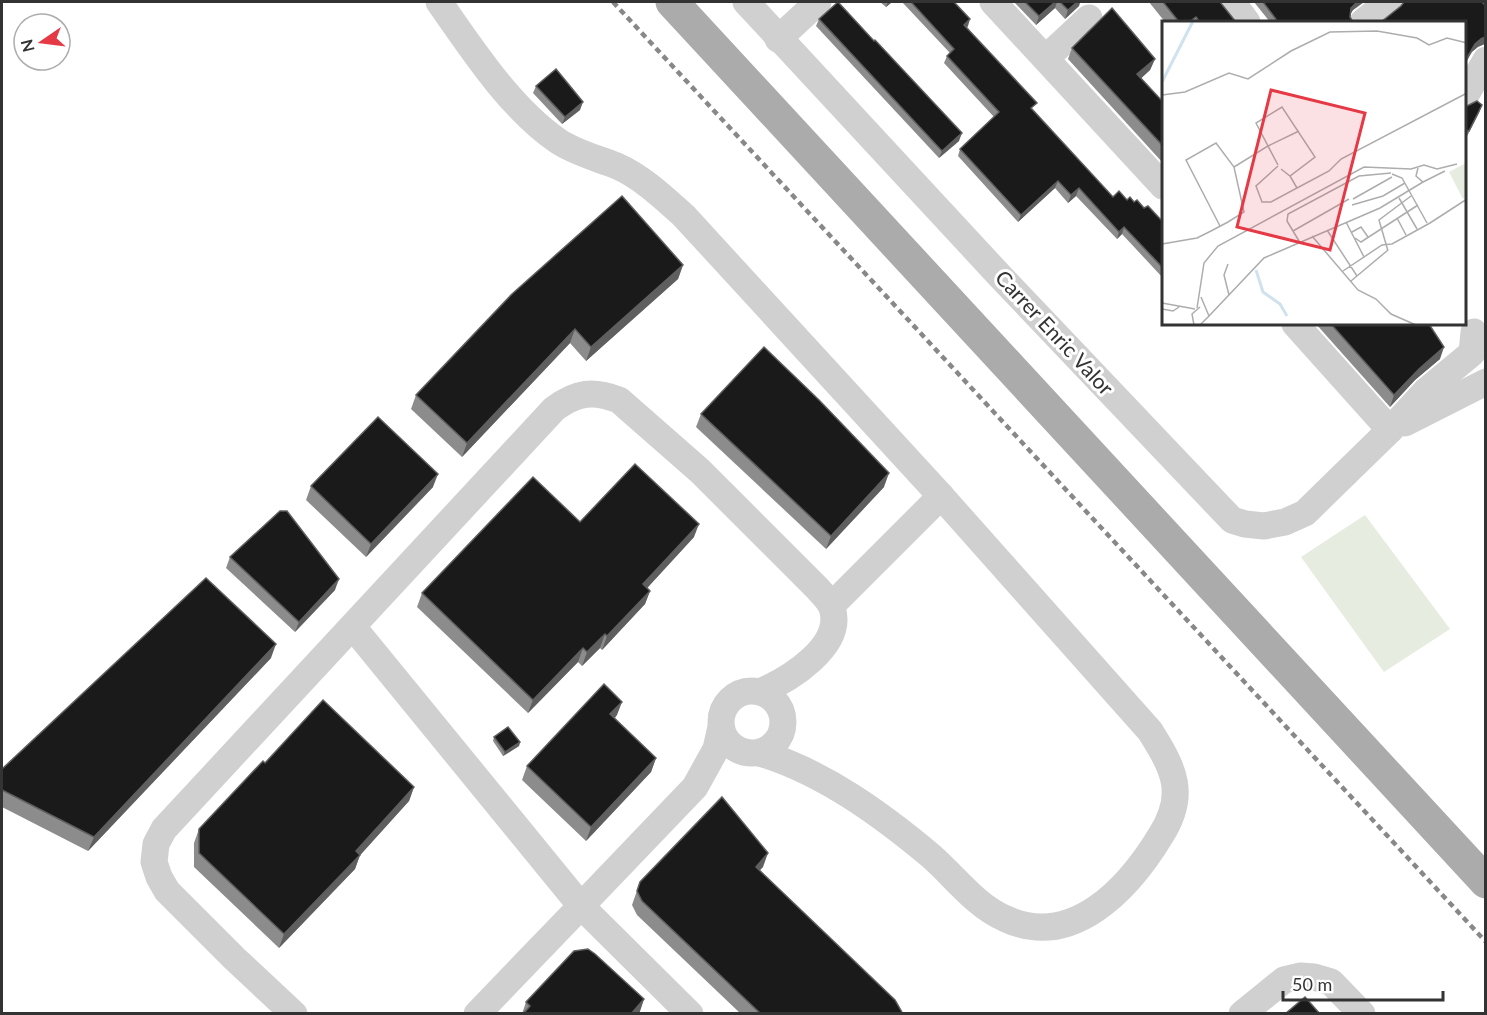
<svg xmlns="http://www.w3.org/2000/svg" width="1487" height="1015" viewBox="0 0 1487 1015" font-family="Lato,sans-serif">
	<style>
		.green { fill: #e6ecdf }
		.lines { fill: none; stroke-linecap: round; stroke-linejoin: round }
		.minor { stroke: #d0d0d0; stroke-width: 27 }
		.major { stroke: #ababab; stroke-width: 33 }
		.rail { stroke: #888; stroke-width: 4.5; stroke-dasharray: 6 4.5; stroke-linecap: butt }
		.wall { fill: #8c8c8c }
		.shaded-wall { fill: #5f5f5f }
		.building { fill: #1a1a1a; stroke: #5f5f5f; stroke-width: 1.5 }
		.labels { text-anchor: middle; stroke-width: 6; stroke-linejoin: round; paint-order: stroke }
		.street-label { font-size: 21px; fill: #333; stroke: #fff }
		.inset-river { fill: none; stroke: #cfe2ee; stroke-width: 3 }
		.inset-road { fill: none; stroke: #adadad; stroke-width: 1.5 }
		.view { fill: #e63946; fill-opacity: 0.15; stroke: #e63946; stroke-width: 3 }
		.inset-edge { fill: none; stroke: #333; stroke-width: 3 }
	</style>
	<rect width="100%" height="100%" fill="#fff"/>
	<polygon class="green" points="1365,515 1450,629 1384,672 1301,557"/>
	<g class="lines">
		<g class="minor">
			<path d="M439,2C472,49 510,108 558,141C576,153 597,158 617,166C642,177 664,198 684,216L941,496"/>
			<polyline points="746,2 999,275 1232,520 1245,524 1264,526 1285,522 1305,513 1390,430 1426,391 1472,353 1474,332"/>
			<polyline points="993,2 1163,186"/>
			<polyline points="1232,2 1247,22"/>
			<polyline points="1363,22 1388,2"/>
			<polyline points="778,39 818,2"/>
			<polyline points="1046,58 1089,18"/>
			<polyline points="1464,98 1486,60"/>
			<polyline points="1295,324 1390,430"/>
			<polyline points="1405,423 1486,382"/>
			<polyline points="353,627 581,906 695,787 716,749 721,727"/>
			<circle cx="752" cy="722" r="31"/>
			<path d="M760,753C823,772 881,814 931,856C954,876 975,905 1004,918C1072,951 1129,888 1161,835C1187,794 1174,769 1150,731L941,496L832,605"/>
			<path d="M294,1014L235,959L167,891L159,877L154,862L156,844L164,829L554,409C577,392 593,390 619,400L700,471L818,589C823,595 830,601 832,608C845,646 788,680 760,692"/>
			<polyline points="477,1014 581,906 690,1014"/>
			<polyline points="1242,1014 1284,980 1301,976 1314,977 1331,982 1362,1014"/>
		</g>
		<polyline class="major" points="672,2 1486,882"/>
		<polyline class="rail" points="613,2 1486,942"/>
	</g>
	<g class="wall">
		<polygon points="880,2 892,2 886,7"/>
		<polygon points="902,2 954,2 968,26 967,27 1034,111 1113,197 1134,202 1144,208 1163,222 1163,278 1122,234 1117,239 1076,196 1068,203 1055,188 1018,222 958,156 960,149 994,117 944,63 947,56 950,53"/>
		<polygon points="1014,2 1080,2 1079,6 1065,19 1055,8 1036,25"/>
		<polygon points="1149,2 1220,2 1236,22 1165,22"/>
		<polygon points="1254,2 1364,2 1353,10 1351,13 1350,17 1353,22 1270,22"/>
		<polygon points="819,19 874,41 959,141 939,158 816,26"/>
		<polygon points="1072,48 1155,59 1150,70 1141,78 1163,102 1163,163 1068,59"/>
		<polygon points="536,86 580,110 562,124 533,93"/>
		<polygon points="1464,105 1482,105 1466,138 1464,138"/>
		<polygon points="683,265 678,279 586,361 570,343 462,457 411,409 416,395"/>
		<polygon points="1316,324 1429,324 1440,359 1415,380 1390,407"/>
		<polygon points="701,414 884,487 826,549 696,427"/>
		<polygon points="311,486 433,487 366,557 306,500"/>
		<polygon points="580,522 694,537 647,588 650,591 645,604 602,650 600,648 582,666 578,662 528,713 417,607 422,593"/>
		<polygon points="230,557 335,590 295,632 226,568"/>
		<polygon points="271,658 88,851 2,807 2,769"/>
		<polygon points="617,715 615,718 656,758 651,772 586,841 522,780 527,766"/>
		<polygon points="494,737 520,742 519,746 503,756 493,741"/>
		<polygon points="265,763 414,787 409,801 360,855 355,869 279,948 194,867 194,843 199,829"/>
		<polygon points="763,867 759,870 903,1014 741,1014 637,915 632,905 640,882"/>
		<polygon points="644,999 639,1014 522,1014 526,1002"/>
	</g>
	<g class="shaded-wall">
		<polygon points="888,2 892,2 886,7"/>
		<polygon points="1055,2 1057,2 1055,8 1036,25 1039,16"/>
		<polygon points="1077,2 1080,2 1079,6 1065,19 1068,10"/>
		<polygon points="1357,2 1364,2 1353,10 1349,16 1351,8"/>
		<polygon points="970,19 968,26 962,32 964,25"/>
		<polygon points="1485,37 1485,44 1478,47 1472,52 1464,66 1464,63 1475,44 1481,39"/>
		<polygon points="1155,59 1150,70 1133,86 1137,74"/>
		<polygon points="583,102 580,110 562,124 565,117"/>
		<polygon points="1482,105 1479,113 1466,138 1469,131"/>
		<polygon points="962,133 959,141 939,158 942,151"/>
		<polygon points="1058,181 1055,188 1018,222 1021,215"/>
		<polygon points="1079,188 1076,196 1068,203 1071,195"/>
		<polygon points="1124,227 1122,234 1117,239 1119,232"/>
		<polygon points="683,265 678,279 586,361 591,347"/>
		<polygon points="575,329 570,343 462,457 467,443"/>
		<polygon points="1444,347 1440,359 1415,380 1390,407 1394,395 1419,369"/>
		<polygon points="889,473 884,487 826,549 831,536"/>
		<polygon points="438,474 433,487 366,557 371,544"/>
		<polygon points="699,524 694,537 638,598 643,584"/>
		<polygon points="339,579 335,590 295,632 299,622"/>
		<polygon points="650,591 645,604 602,650 607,636"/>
		<polygon points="605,634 600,648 582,666 587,652"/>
		<polygon points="276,644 271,658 88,851 94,837"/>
		<polygon points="583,648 578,662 528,713 533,700"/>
		<polygon points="622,702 617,715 605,728 610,714"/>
		<polygon points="520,742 519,746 503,756 505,752"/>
		<polygon points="656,758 651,772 586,841 591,827"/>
		<polygon points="414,787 409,801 354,862 360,855 355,869 279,948 284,934 356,851"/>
		<polygon points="768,853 763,867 751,880 756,867"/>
		<polygon points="644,999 639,1014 631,1014"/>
	</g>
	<g class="building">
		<polygon points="838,2 874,41 875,40 962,133 942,151 819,19"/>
		<polygon points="911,2 954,2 970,19 964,25 1037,103 1031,108 1113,197 1119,191 1127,200 1130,197 1134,202 1137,200 1144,208 1148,206 1163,222 1163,268 1124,227 1119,232 1079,188 1071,195 1058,181 1021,215 960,149 999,112 947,56 954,49"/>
		<polygon points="1025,2 1055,2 1039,16"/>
		<polygon points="1060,2 1077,2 1068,10"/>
		<polygon points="1163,2 1220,2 1236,22 1200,22 1196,17 1189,22 1179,22"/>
		<polygon points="1263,2 1357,2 1351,8 1350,17 1353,22 1278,22"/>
		<polygon points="1404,2 1482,2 1485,5 1485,37 1481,39 1475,44 1464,63 1464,22 1381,22 1401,6"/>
		<polygon points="1112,8 1155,59 1137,74 1163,102 1163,146 1072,48"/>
		<polygon points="556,69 583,102 565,117 536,86"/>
		<polygon points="1477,101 1482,105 1469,131 1464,129 1464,105 1467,106"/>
		<polygon points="622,196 683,265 591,347 575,329 467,443 416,395 512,294"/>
		<polygon points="1331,324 1429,324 1444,347 1419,369 1394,395"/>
		<polygon points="764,347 819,400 889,473 831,536 701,414"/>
		<polygon points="378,417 438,474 371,544 311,486"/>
		<polygon points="635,464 699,524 643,584 650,591 607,636 605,634 587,652 583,648 533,700 422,593 533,477 580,522"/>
		<polygon points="280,511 287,511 339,579 299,622 230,557"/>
		<polygon points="206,578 276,644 94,837 2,790 2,769"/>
		<polygon points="604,684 622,702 610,714 656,758 591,827 527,766"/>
		<polygon points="323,700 414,787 356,851 360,855 284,934 199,853 199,829 263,761 265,763"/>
		<polygon points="508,727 520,742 505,752 494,737"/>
		<polygon points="722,797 768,853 756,867 895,1000 903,1014 761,1014 642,901 637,891 640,882"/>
		<polygon points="588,949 595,954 644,999 631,1014 523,1014 530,1006 526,1002 574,951"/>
		<polygon points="1305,997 1320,1014 1285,1014"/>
	</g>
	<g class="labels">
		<g class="street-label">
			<text transform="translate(1054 333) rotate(47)" y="7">Carrer Enric Valor</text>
		</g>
	</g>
	<g transform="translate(1162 21)">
		<rect width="304" height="304" fill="#fff"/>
		<path d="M304,142V176L301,178L287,151Z" fill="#e6ecdf"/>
		<path class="inset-river" d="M0,61L31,0M94,249L101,271L118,283L125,295"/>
		<path class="inset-road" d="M0,74L23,71L67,52L86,58L129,30L168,11L215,10L255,17L267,24L285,17L305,22M116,144L106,125L137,110M116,145L94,165L100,181H109L135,167L128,155M72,146L106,125L94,102L120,86L153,136L128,155L119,148M256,147L254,155L261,161L283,150M230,153L240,157L265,202M135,167L167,150L179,138L305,72M237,177L255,208M191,178L230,156M190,184L221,175L243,162M235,197L244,214M184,201L202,236M165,209L195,255M131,210L187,178M190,211L199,206L206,216M150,215L196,269L214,278L229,293L254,304M193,217L199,221L256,184M137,220L125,200L126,193L197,155L229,152M0,223L35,217L49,210L66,201L82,191L72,146L54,122L24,139L58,205M226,230L217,199L249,175M66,243L62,254L67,274M181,250L220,224L230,223L268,202L305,178M189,260L226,229M0,282L33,288M35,287L42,242L56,225L202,146L249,148L262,144L275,148L295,143M0,288L11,290L17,286M47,295L102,237L218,187L261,161M32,304L30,293L38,286M38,304L47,295L39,276"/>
		<path class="view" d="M109,69L203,92L168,229L75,206Z"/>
		<rect width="304" height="304" class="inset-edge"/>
	</g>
	<rect width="1487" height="1015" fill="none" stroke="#333333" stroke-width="6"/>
	<g transform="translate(42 42) rotate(256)"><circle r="28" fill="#ffffff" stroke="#adadad" stroke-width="1.5"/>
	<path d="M0-4.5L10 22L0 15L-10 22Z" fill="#e63946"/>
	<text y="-9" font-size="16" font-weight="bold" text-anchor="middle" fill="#333333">N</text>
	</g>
	<path d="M1283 991v9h160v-9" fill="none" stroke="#333333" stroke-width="3"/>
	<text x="1292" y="991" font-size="18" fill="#333333" stroke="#ffffff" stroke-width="4.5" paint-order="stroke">50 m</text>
</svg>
